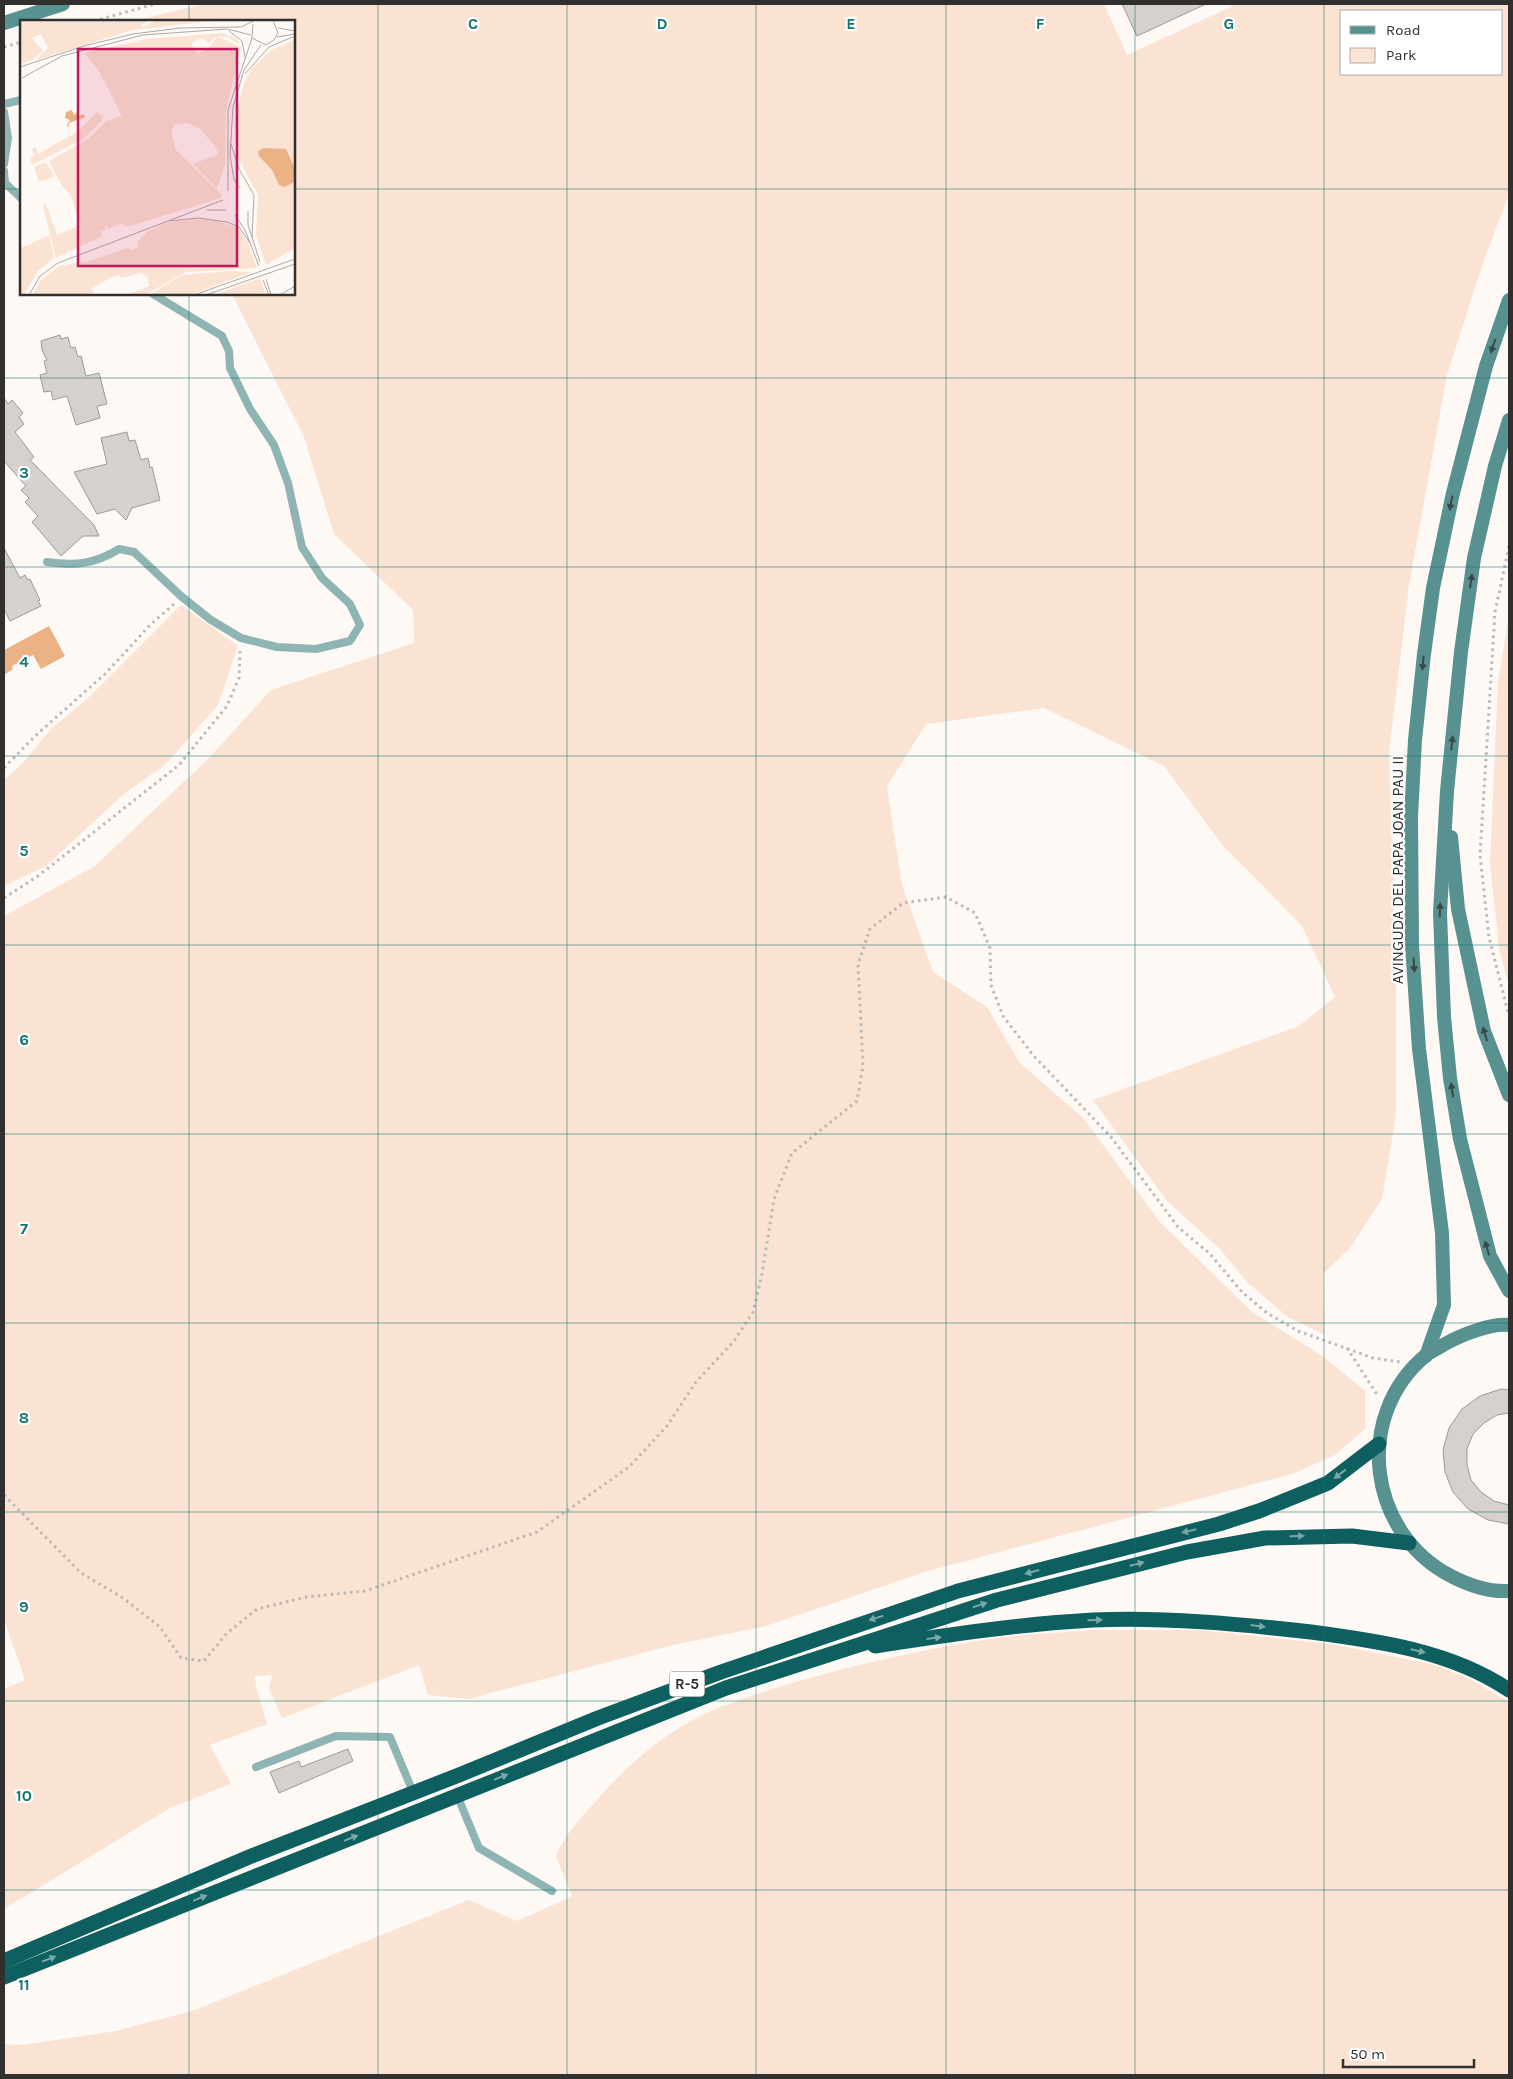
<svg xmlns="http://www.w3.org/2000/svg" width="1513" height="2079" viewBox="0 0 1513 2079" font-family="Karla,sans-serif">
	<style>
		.green { fill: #fae3d2; fill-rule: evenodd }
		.water { fill: #ebb385 }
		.building { fill: #d7d1cd; stroke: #9e9995 }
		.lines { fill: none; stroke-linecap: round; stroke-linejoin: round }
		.path { stroke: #bdb8b5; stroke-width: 3; stroke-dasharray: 2.5 4; stroke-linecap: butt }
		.service { stroke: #8eb4b3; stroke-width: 8 }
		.secondary { stroke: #579190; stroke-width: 14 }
		.motorway { stroke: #0d5f60; stroke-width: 15 }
		.oneway { fill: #3b4847 }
		.oneway2 { fill: #7aa7a8 }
		.grid { fill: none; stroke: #0f766e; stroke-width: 1; stroke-opacity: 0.55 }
		.labels { text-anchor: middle; stroke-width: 4.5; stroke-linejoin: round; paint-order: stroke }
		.shield { fill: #fff; stroke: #706e6d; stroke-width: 1 }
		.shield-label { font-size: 15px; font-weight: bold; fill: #32302f }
		.street-label { font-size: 16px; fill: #32302f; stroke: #fff }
		.inset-road { fill: none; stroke: #ada9a6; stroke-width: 1 }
		.view { fill: #c2185b; fill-opacity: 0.15; stroke: #c2185b; stroke-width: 2.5 }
		.inset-edge { fill: none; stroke: #32302f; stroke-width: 2.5 }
		.grid-label { font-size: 16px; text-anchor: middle; font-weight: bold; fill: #0f766e; stroke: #fff; stroke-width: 4.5; stroke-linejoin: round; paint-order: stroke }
	</style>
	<rect width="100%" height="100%" fill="#fff9f5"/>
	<g class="green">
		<path d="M204,4H1104L1127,55L1231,7L1233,4H1509V194L1484,260L1447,375L1409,585L1389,753L1396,982V1115L1382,1199L1350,1248L1323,1274L1325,1335L1288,1317L1248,1283L1220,1249L1167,1201L1093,1100L1299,1026L1335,997L1302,926L1223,846L1164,766L1044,708L926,724L887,786L902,885L933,972L987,1007L1019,1062L1084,1119L1160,1222L1252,1312L1324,1357L1365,1391V1429L1335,1455L1292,1474L928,1571L766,1626L673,1645L468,1699L428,1695L419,1665L282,1718L269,1689L272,1675L255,1676L256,1687L267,1724L210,1745L231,1784L170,1808L4,1909V1689L25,1680L4,1619V916L95,866L210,757L271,690L414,643L413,610L334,534L304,437L232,294H294V21H134ZM1502,11V74H1342V11Z"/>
		<polygon points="181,605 238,646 218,705 165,765 126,792 46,866 4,886 4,780 23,763 52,728 87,699"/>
		<polygon points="1509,616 1509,987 1499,948 1490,864 1498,682"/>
		<path d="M1093,1630H1200L1332,1644L1435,1665L1470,1679L1509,1702V2075H4V2044L23,2045L116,2031L195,2010L469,1900L517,1921L569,1898L572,1896L556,1857C563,1836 581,1818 595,1802C626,1766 663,1733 707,1713C735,1700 766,1691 796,1682C858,1664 920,1650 984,1640C1020,1634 1057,1633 1093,1630Z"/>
	</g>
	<polygon class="water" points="49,626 65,656 41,669 33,655 12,666 13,669 4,675 4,650"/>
	<g class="building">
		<polygon points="1122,4 1206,4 1137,36"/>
		<polygon points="60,335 61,339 68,337 71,348 75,347 78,357 81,356 86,376 99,373 107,404 97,406 100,418 76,425 67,396 53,400 51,391 44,392 40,375 47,373 44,361 47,360 42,350 41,341"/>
		<polygon points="4,398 8,404 12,400 23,413 19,417 24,424 15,432 34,457 30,460 94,525 99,536 83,536 61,556 32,522 38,516 25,502 29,498 21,490 26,486 4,461"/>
		<polygon points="127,432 129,441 135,440 141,460 148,458 150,468 152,467 160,500 132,508 126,520 115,509 97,514 74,472 107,464 101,438"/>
		<polygon points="4,548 20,578 25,575 28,580 30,579 40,600 38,601 41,606 10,621 4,609"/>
		<polygon points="1501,1389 1509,1390 1509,1413 1497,1415 1484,1423 1473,1434 1467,1449 1467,1465 1471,1480 1481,1492 1494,1501 1509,1505 1509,1524 1488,1520 1468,1509 1453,1492 1445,1472 1443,1450 1449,1428 1462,1409 1480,1396"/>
		<polygon points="348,1749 353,1761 279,1793 270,1772 299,1761 301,1767"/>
	</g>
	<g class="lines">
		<g class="path">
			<polyline points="94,21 155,4"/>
			<polyline points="4,47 21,42"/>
			<polyline points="1509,546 1495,612 1480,855 1489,937 1509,1016"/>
			<polyline points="4,768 34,737 105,674 151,624 174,604"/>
			<polyline points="4,898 38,876 179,765 227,706 239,678 240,651"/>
			<polyline points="1347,1348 1378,1396"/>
			<polyline points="4,1495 81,1573 123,1598 160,1627 181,1658 204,1661 227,1633 257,1609 307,1597 365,1591 537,1532 629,1467 667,1426 696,1382 734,1341 753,1312 762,1274 774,1199 792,1153 857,1101 863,1066 858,964 870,929 903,903 946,897 975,913 990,948 991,985 1003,1016 1033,1055 1111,1137 1178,1227 1210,1254 1242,1292 1267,1313 1298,1331 1373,1358 1400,1362"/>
		</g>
		<g class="service">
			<polyline points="4,104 21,100"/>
			<polyline points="4,112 8,138 4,164"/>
			<polyline points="4,171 5,183 21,198"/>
			<path d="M47,562C75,566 95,564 119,549L134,552L182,597L211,620L241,638L277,647L316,649L350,641L360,625L350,604L322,578L302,547L288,483L274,445L250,409L230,368L229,351L222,336L153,294"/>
			<polyline points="256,1767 336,1736 390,1737 413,1792"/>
			<polyline points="457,1795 479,1848 552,1891"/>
		</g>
		<g class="secondary">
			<polyline points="4,23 63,4"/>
			<polyline points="1509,420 1495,466 1474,558 1461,652 1447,791 1440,913 1444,1017 1450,1078 1460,1139 1490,1256 1509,1291"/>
			<polyline points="1451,837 1458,909 1484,1031 1509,1095"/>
			<path d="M1509,1325C1491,1323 1461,1335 1445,1344C1439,1348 1431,1351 1425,1356C1353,1417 1368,1533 1451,1576C1468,1585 1490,1592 1509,1591"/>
			<polyline points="1426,1356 1444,1305 1442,1233 1419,1049 1412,945 1411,817 1415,740 1424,654 1433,588 1453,493 1486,366 1509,300"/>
		</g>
		<g class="motorway">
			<path d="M875,1646C947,1635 1020,1624 1093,1620C1166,1617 1239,1624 1311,1632C1379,1641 1451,1651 1509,1690"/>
			<polyline points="4,1961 254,1855 459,1775 598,1718 721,1672 958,1591 1219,1524 1259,1511 1328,1483 1379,1444"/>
			<polyline points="4,1977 726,1688 997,1600 1187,1552 1265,1538 1352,1536 1409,1543"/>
		</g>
	</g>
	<defs><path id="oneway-solid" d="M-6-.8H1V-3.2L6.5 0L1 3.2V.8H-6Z" transform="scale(1.25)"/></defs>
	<g class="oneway">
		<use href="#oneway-solid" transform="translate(1493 346) rotate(109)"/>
		<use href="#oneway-solid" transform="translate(1451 503) rotate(101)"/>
		<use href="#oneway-solid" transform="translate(1471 581) rotate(-82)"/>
		<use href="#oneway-solid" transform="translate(1423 663) rotate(96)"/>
		<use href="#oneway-solid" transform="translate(1452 743) rotate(-84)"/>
		<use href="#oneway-solid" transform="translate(1440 910) rotate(-88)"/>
		<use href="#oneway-solid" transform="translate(1414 965) rotate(86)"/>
		<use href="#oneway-solid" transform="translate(1485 1034) rotate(-107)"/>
		<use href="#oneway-solid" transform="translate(1452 1090) rotate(-99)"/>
		<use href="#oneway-solid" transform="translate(1487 1248) rotate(-106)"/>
	</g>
	<g class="oneway2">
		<use href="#oneway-solid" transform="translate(1340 1474) rotate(142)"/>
		<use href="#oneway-solid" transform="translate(1189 1531) rotate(167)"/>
		<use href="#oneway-solid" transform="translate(1297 1536) rotate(-2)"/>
		<use href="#oneway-solid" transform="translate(1137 1564) rotate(-14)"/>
		<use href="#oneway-solid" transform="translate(1032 1572) rotate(165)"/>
		<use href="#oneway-solid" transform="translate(980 1605) rotate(-18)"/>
		<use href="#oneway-solid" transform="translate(876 1618) rotate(162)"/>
		<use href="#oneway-solid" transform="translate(1095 1620) rotate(-2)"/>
		<use href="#oneway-solid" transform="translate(1258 1626) rotate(7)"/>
		<use href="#oneway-solid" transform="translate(934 1638) rotate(-7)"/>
		<use href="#oneway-solid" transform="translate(1418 1651) rotate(13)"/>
		<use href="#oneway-solid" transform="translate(501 1777) rotate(-22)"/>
		<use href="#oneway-solid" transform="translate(351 1838) rotate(-22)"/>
		<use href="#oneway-solid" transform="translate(200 1898) rotate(-22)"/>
		<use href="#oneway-solid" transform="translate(49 1959) rotate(-21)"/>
	</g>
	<path class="grid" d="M189,4V21M378,4V2075M567,4V2075M756,4V2075M946,4V2075M1135,4V2075M1324,4V2075M4,189H21M294,189H1509M189,294V2075M4,378H1509M4,567H1509M4,756H1509M4,945H1509M4,1134H1509M4,1323H1509M4,1512H1509M4,1701H1509M4,1890H1509"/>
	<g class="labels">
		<rect class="shield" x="669.5" y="1671.5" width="35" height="25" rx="4"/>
		<g class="shield-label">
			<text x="687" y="1689">R-5</text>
		</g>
		<g class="street-label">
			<text transform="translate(1397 870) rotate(-90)" y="6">AVINGUDA DEL PAPA JOAN PAU II</text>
		</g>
	</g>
	<g transform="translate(20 20)">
		<rect width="275" height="275" fill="#fff9f5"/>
		<path d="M0,0H131L120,5L124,7L135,1L201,0L113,10L16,40L28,28L21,14L12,18L23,31L11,41L0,44ZM203,13L216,18L221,26L208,17L199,16L194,18L189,23L182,18L171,23L177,34L187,29L198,17L221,27L206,90L205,145L197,168L173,144L194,136L198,133L195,126L180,109L168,103L155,104L151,111L156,130L201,174V178L107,207L102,203L88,209L85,204L86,209L80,212L82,216L36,238L23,185L26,184L37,215L61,205L50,174L42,166L29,141L68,119L87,101L102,96L79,51L64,33L126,19ZM275,20V228L246,245L236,215L238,175L217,136L215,100L224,63L232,48L253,29ZM77,92L83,96L81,102L63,119L12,145L10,137L17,134L14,135L12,129L16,127L18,134L57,112ZM26,142L34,156L19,162L14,147ZM173,199L198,201L218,208L227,221L237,248L166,252L125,275H107L129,266L128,257L121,253L101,258L99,255L92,257L72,268L74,275H13L20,261L39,246L70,241L107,228L112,230L118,227L117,222L128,211L146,203ZM29,216L34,238L17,252L4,275H0V228ZM208,251L232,252L170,275H129L162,255ZM240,258L246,275H194Z" fill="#fae3d2"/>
		<path d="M51,90L55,95L57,92L58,97L63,94L65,97L49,103V108L47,105L50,100L45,98L46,92ZM244,128L266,129L275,149V162L264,167L259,165L252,150L239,136L238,131Z" fill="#ebb385"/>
		<path class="inset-road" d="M233,4L232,18L246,25L254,20L258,13L253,0M258,8L275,11M209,11L222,21L225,37M257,17L275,14M0,47L64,26L113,14L160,8L221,7L235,0M225,54L249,27L275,16M2,58L42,36L123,15L207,9L231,15M211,124L219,149L234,175L232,218M220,168L214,160L210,135L213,87L224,50L241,25M208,171V90L232,18M187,190H206M228,191V205L240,242M215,195L225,210L239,246M149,201L178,198L207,202L219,207L230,223M246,259L251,275M243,260L249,275M9,275L20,256L38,243L203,180M174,275L275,239M186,275L275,244M260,275L275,266"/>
		<path class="view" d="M58,29H217V246H58Z"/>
		<rect width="275" height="275" class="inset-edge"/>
	</g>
	<g class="grid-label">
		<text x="473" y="29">C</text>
		<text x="662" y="29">D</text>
		<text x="851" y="29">E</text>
		<text x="1040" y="29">F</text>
		<text x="1229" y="29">G</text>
		<text x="24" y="478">3</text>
		<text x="24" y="667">4</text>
		<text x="24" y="856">5</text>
		<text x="24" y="1045">6</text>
		<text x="24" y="1234">7</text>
		<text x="24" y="1423">8</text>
		<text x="24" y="1612">9</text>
		<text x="24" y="1801">10</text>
		<text x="24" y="1990">11</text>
	</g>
	<rect width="1513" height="2079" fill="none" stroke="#32302f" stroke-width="10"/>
	<rect x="1340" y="10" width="162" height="65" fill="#ffffff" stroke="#adacac"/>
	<rect x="1350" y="26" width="25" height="8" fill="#579190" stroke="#adacac"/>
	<text x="1386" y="35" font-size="15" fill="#32302f">Road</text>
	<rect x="1350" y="48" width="25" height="15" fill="#fae3d2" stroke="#adacac"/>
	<text x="1386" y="60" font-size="15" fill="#32302f">Park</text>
	<path d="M1343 2059v8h131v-8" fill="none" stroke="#32302f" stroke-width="2.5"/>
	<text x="1350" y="2059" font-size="15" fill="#32302f" stroke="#ffffff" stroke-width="4" paint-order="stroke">50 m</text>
</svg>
